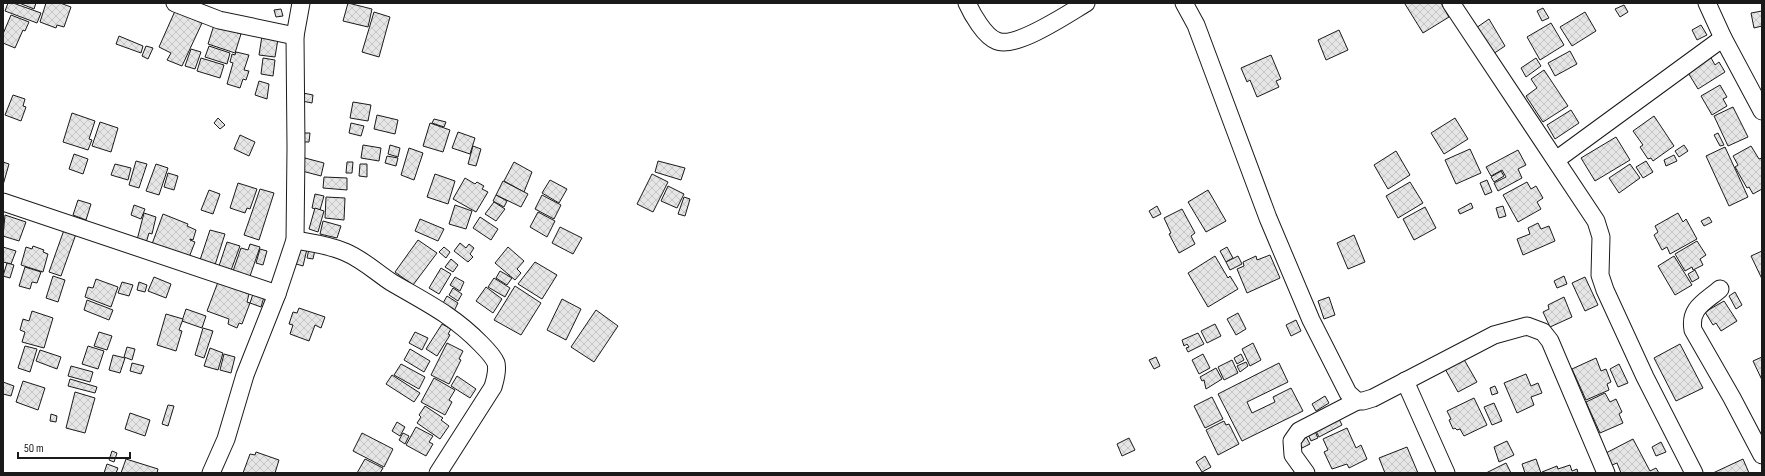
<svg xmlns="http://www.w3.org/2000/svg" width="1765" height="476" viewBox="0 0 1765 476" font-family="'Sofia Sans Condensed',sans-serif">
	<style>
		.building { fill: url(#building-cross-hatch); stroke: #1a1a1a }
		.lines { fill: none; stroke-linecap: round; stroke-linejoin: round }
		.minor-casing { stroke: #1a1a1a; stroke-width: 19 }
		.minor { stroke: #fff; stroke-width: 17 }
	</style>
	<defs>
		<pattern id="building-cross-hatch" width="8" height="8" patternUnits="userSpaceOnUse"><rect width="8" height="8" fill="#e6e6e6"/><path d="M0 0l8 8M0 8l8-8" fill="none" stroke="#c5c5c5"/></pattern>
	</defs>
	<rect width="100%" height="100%" fill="#fff"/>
	<g class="building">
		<polygon points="8,3 13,3 41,13 37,23 5,11"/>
		<polygon points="19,3 36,3 34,9"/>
		<polygon points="46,3 60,3 71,7 64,27 57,25 56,28 40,22"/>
		<polygon points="348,3 372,9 368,27 343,21"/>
		<polygon points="1407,3 1441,3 1449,17 1423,33 1405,4"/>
		<polygon points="1624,5 1628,12 1620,17 1615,9"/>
		<polygon points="1543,8 1549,18 1542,21 1537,11"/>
		<polygon points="281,9 283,16 276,17 274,10"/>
		<polygon points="175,11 202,23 182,66 167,60 171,53 159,47"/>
		<polygon points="1762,11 1762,26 1754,28 1751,13"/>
		<polygon points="374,12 390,17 379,57 362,52"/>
		<polygon points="1585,12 1596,31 1572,46 1560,27"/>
		<polygon points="11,15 29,22 25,31 23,30 15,48 3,43 3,34"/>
		<polygon points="1489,19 1505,46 1493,54 1476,28"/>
		<polygon points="1551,23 1564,45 1540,60 1527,37"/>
		<polygon points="214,25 241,34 235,53 208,44"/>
		<polygon points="1701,25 1707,35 1697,40 1692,30"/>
		<polygon points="1339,30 1348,50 1326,60 1318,40"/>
		<polygon points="119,36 143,46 141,53 116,44"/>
		<polygon points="262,36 278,39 275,57 259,55"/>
		<polygon points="146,46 153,48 148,59 142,56"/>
		<polygon points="209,46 230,53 227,64 205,57"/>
		<polygon points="191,49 201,52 195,69 185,66"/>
		<polygon points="1570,51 1577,64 1555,76 1548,63"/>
		<polygon points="236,52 249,55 244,70 249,71 246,80 243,79 240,88 227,84 233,63 230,62 232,54 235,55"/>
		<polygon points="1271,55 1281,79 1276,81 1279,87 1257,97 1250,80 1247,82 1241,68"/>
		<polygon points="1710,56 1715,65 1719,62 1725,72 1698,89 1687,71"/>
		<polygon points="201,58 224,65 220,78 197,71"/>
		<polygon points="263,58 275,60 273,76 261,74"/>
		<polygon points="1536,58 1541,66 1526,77 1521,68"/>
		<polygon points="1544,70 1568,106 1543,122 1526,96 1537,88 1531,79"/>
		<polygon points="259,81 269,84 267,99 255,95"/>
		<polygon points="1720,85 1727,97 1723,99 1727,106 1712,115 1701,96"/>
		<polygon points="303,93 313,95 312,103 302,101"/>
		<polygon points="13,95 25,99 23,106 26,107 21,121 5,115"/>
		<polygon points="353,102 371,105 368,121 350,118"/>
		<polygon points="1733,107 1748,137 1728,146 1714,116"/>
		<polygon points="1571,110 1579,123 1555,139 1547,125"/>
		<polygon points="72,113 95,121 89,139 92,140 88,150 63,142"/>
		<polygon points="377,115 398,120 395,134 374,129"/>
		<polygon points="1654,116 1674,146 1653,161 1651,158 1648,159 1640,147 1643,145 1633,131"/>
		<polygon points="218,118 225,125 220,129 214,123"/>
		<polygon points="1455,118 1468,139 1444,154 1431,133"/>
		<polygon points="434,119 446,122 444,127 432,123"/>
		<polygon points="100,122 118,128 111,152 92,146"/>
		<polygon points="351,123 364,126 361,136 349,133"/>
		<polygon points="430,123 450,130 443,152 423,146"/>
		<polygon points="458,132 475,138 470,154 452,148"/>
		<polygon points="300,133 310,133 309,142 300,142"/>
		<polygon points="1718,133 1724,145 1720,146 1714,135"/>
		<polygon points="240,135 255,142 249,156 234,149"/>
		<polygon points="1616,137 1630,160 1595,181 1581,158"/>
		<polygon points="363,145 381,148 379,161 361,158"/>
		<polygon points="390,145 400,148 398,157 388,154"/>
		<polygon points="1684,145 1688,151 1679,157 1675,151"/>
		<polygon points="473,146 481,149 476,166 468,164"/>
		<polygon points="1751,146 1759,159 1762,158 1762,189 1753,194 1749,187 1747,188 1735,167 1738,165 1733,156"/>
		<polygon points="1725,147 1748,197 1729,206 1706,156"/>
		<polygon points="409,148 423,153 414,180 401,175"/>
		<polygon points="1470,149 1481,173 1456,184 1445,160"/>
		<polygon points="1518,150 1526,165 1518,169 1522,178 1498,191 1494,183 1506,177 1502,170 1491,176 1486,167"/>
		<polygon points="1396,151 1410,175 1388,189 1374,165"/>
		<polygon points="74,154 88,159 83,174 69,169"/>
		<polygon points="1674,155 1677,161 1666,166 1664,160"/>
		<polygon points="387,156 398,158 396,166 385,163"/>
		<polygon points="305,158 324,163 321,176 302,171"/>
		<polygon points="136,161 147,164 139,188 129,185"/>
		<polygon points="658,161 685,168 681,180 655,172"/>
		<polygon points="1646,161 1653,172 1643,178 1636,167"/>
		<polygon points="3,162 9,164 3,185"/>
		<polygon points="347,162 353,162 352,173 346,173"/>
		<polygon points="514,162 532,172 524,192 504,181"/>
		<polygon points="115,164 131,168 128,180 111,175"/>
		<polygon points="156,164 168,168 159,195 146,191"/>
		<polygon points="360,164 367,164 367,177 359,176"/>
		<polygon points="1630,164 1640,178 1619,193 1609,178"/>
		<polygon points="1501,171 1504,176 1494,182 1491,177"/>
		<polygon points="168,173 178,176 174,190 164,187"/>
		<polygon points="435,174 455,181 448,204 427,197"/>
		<polygon points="652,174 668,182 653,212 637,204"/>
		<polygon points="324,177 347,178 347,190 323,188"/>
		<polygon points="465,178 475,184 477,182 484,186 482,189 488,192 476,212 453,199"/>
		<polygon points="550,180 567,189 559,203 542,193"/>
		<polygon points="1487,180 1492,192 1485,195 1480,183"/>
		<polygon points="503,181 528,194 521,207 496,195"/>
		<polygon points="1410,182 1423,203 1398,218 1386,196"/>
		<polygon points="1527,182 1531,189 1536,186 1543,198 1537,202 1541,209 1518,222 1503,195"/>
		<polygon points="238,183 257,189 250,209 247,208 245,213 230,208"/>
		<polygon points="668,186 684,194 677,208 661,201"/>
		<polygon points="260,189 274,193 259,240 244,235"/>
		<polygon points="209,190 220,194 213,214 201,210"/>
		<polygon points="1208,190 1226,221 1206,232 1188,202"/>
		<polygon points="315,194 324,196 320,210 312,208"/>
		<polygon points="496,195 507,201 504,207 493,201"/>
		<polygon points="542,195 561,205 554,219 535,209"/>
		<polygon points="326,197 345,198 344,220 325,218"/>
		<polygon points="684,197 690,199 685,216 678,214"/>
		<polygon points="78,200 91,204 86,220 73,215"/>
		<polygon points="494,202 505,209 496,221 485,214"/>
		<polygon points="1471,203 1473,208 1460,214 1458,210"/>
		<polygon points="134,205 145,209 141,219 131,215"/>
		<polygon points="455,205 472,211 466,229 449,224"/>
		<polygon points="1157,206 1161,214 1153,218 1149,211"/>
		<polygon points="1503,206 1506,216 1499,218 1496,208"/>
		<polygon points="1425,207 1436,228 1414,240 1403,219"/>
		<polygon points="315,208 324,211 318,232 309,229"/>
		<polygon points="1182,209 1195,233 1191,236 1195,244 1179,253 1169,234 1171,233 1164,218"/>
		<polygon points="538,212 555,221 547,237 530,227"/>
		<polygon points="144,213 156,217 152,234 149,233 146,243 137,240"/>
		<polygon points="1678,213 1683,222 1686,219 1697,239 1670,254 1667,247 1662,250 1654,235 1658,232 1655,226"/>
		<polygon points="163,214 188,224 187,226 196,230 193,240 190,239 190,240 195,242 188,260 152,244"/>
		<polygon points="5,215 26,222 19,241 3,236"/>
		<polygon points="480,217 498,229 491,240 473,228"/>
		<polygon points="1709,217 1712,222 1704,226 1701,221"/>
		<polygon points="420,219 444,229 438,241 415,231"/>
		<polygon points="323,221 341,226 337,238 320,234"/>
		<polygon points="1538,223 1541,229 1549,226 1555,241 1523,255 1517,239 1530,234 1528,228"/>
		<polygon points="560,227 582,238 573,254 552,243"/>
		<polygon points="64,230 76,234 61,276 49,272"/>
		<polygon points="210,230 225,234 214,268 199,263"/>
		<polygon points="1354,235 1365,262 1348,269 1337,243"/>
		<polygon points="418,240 437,253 413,285 395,272"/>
		<polygon points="1697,241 1706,255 1700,259 1703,265 1693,270 1692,267 1685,271 1675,254"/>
		<polygon points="227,242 240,246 230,273 218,269"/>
		<polygon points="460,243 466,248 469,244 474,248 470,254 473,257 468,262 454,251"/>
		<polygon points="250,244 260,247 249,279 232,274 241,248 248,250"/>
		<polygon points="33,246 44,250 43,252 48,254 43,272 21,265 26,247 32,249"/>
		<polygon points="298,246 307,249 303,266 293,263"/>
		<polygon points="3,247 16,251 11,264 3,262"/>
		<polygon points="444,247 450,252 446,258 439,252"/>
		<polygon points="508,247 524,261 517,269 521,273 515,280 495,263"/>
		<polygon points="1227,247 1233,258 1226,262 1220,251"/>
		<polygon points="260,249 267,251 263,265 256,263"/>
		<polygon points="309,249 315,250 313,259 307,258"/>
		<polygon points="1762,251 1762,279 1751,256"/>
		<polygon points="1270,255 1280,278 1247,293 1237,269 1244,266 1243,262 1256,256 1257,260"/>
		<polygon points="1215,256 1228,278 1230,276 1238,289 1208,307 1188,273"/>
		<polygon points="1238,256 1242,264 1230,270 1226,262"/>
		<polygon points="1674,256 1692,285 1675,295 1658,266"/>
		<polygon points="451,259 458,265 453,272 445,267"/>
		<polygon points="535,262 557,275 542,299 518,284"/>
		<polygon points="7,263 14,265 10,278 3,276"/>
		<polygon points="25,267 41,272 37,283 32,282 30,289 19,286"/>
		<polygon points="441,268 451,274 439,294 429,288"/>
		<polygon points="1695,270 1699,278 1692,282 1688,274"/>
		<polygon points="500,271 512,278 507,285 496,278"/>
		<polygon points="53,276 65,280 58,302 46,298"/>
		<polygon points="1564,276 1567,284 1557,288 1554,281"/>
		<polygon points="154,277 171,284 166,298 148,291"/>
		<polygon points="455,277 464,282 460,291 450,285"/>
		<polygon points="1585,277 1598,305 1585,311 1572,283"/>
		<polygon points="494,278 510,288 505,297 488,287"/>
		<polygon points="96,279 118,287 111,307 85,297 88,287 93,288"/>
		<polygon points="122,282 133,285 129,296 118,293"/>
		<polygon points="139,282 147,285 145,292 137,290"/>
		<polygon points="218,282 249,294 247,302 250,303 242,324 239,323 237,328 228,324 229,319 207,311"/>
		<polygon points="515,286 541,303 521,335 494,320"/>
		<polygon points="486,287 502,299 493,313 476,301"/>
		<polygon points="453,288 462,294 458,301 449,295"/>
		<polygon points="1735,292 1742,305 1736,309 1729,296"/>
		<polygon points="253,294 264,297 261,307 250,303"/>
		<polygon points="447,296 458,303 454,311 442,305"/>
		<polygon points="1329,297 1335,315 1324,319 1318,301"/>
		<polygon points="1564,297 1572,317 1550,327 1543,312 1549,309 1548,305"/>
		<polygon points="562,299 581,309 566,340 547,330"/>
		<polygon points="87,300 113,310 109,320 84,310"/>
		<polygon points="1724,301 1737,321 1721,331 1716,323 1713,325 1705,312"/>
		<polygon points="299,308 325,317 321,328 315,325 309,341 290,334 293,325 289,324 293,312 297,313"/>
		<polygon points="186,309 206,316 202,328 182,321"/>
		<polygon points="596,310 618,326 594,362 571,347"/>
		<polygon points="32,311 53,318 44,348 22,342 25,332 20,330 23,319 29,321"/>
		<polygon points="1238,313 1246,329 1236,335 1227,319"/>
		<polygon points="166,314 183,319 179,330 182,331 176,351 157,345"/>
		<polygon points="1296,320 1301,331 1291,336 1286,325"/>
		<polygon points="442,324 451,329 448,334 450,335 437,356 426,349"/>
		<polygon points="1215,324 1221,336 1207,343 1201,331"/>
		<polygon points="203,328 213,331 204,358 195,355"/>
		<polygon points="99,332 112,336 107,350 94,346"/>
		<polygon points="415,332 428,338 422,350 409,343"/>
		<polygon points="1198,333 1204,344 1188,352 1186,348 1189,347 1187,344 1184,346 1182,340"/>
		<polygon points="447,343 463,351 459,359 461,360 449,384 431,375"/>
		<polygon points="1253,343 1261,360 1250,366 1242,349"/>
		<polygon points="1680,344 1703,388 1676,401 1654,358"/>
		<polygon points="25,346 37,349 30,372 18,368"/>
		<polygon points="88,346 104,351 98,369 82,364"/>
		<polygon points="127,347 135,349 132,360 124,357"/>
		<polygon points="210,348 223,353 218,370 204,366"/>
		<polygon points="410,349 430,361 424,372 404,360"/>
		<polygon points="40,350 61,357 57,369 36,361"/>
		<polygon points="224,354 235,357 231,373 220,370"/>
		<polygon points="1203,354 1210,368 1199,374 1192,360"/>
		<polygon points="1241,354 1244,360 1237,364 1234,358"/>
		<polygon points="113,355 125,358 120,373 109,370"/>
		<polygon points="1462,356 1477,382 1458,392 1444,367"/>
		<polygon points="1156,357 1160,366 1154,369 1149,360"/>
		<polygon points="1762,357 1762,380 1753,361"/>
		<polygon points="1596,358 1601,371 1606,369 1611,382 1607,384 1609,390 1586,400 1572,369"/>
		<polygon points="1232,360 1238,373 1224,380 1218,367"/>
		<polygon points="1246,362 1248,366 1240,372 1237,366"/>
		<polygon points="132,363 144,366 141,374 130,371"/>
		<polygon points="1279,363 1288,382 1247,402 1252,413 1275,402 1273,397 1291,388 1303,411 1242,441 1218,394"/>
		<polygon points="401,364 425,377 419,389 394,375"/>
		<polygon points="1619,364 1628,383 1618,387 1610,369"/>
		<polygon points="71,366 93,372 90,382 68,376"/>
		<polygon points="1216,368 1222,379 1206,389 1204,380 1202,381 1200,377"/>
		<polygon points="1526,374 1531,386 1538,383 1542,393 1531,397 1534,405 1517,413 1504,383"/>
		<polygon points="392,375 420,393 414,402 386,384"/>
		<polygon points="457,376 476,389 470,398 451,386"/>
		<polygon points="434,378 455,390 449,400 452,402 445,415 421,402"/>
		<polygon points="70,379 97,387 95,393 68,386"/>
		<polygon points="23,381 45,388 38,410 16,402"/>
		<polygon points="3,382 14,386 11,396 3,394"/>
		<polygon points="1495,386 1498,393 1492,395 1490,388"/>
		<polygon points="75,392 95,398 85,433 66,428"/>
		<polygon points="1605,393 1610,402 1616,399 1622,412 1619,414 1623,423 1600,433 1586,402"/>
		<polygon points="1325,396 1329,403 1316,411 1312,404"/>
		<polygon points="1212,397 1223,419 1205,428 1194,406"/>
		<polygon points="1474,398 1487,425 1464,436 1460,429 1457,430 1455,428 1453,429 1449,420 1451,419 1447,411"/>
		<polygon points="1494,403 1502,421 1492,425 1484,407"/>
		<polygon points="168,405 174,406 168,426 162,424"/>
		<polygon points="425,406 443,418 441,420 449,426 440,439 417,423 421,417 419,415"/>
		<polygon points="130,413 150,420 145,436 125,429"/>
		<polygon points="51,414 57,416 56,422 50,421"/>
		<polygon points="1339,419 1342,425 1319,437 1316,431"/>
		<polygon points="1224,421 1226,425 1229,424 1239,444 1218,455 1206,430"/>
		<polygon points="397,422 405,427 400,436 392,431"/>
		<polygon points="416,427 433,436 429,442 433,444 426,456 406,445"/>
		<polygon points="1347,428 1356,448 1361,445 1367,459 1349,468 1347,464 1332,469 1324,452 1328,450 1323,439"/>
		<polygon points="1314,429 1318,438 1311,441 1307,432"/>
		<polygon points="362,433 393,449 384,467 353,451"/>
		<polygon points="403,433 409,436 405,444 399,440"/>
		<polygon points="1304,433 1310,444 1302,448 1296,438"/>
		<polygon points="1129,438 1135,450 1122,456 1117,444"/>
		<polygon points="1633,439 1650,471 1656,468 1659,473 1621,473 1617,463 1612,465 1606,453"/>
		<polygon points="1507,441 1514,455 1499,462 1494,447"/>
		<polygon points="1661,442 1666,452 1656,456 1652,447"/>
		<polygon points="1407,447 1418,473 1385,473 1379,458"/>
		<polygon points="112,451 117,453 114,462 109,460"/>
		<polygon points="256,452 279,460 275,473 243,473 250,454 255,455"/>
		<polygon points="1205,456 1211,467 1202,472 1196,462"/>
		<polygon points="126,459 158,469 157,473 121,473"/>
		<polygon points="365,459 383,468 380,473 357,473"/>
		<polygon points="1536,459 1541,473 1525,473 1522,464"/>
		<polygon points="1743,459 1749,473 1713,473"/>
		<polygon points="1506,463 1511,473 1486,473"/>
		<polygon points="107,464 118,468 116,473 104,473"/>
		<polygon points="1570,465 1572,471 1577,469 1578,473 1542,473 1542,472 1557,466 1558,469"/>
	</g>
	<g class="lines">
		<g class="minor-casing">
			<g id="minor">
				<polyline points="175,3 219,20 295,36"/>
				<path d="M967,3C972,14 985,37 997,41C1016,49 1069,13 1086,3"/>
				<polyline points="1184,3 1196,25 1268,218 1311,320 1348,393 1357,401 1363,401 1373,398 1494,335 1527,326 1543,332 1550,341 1606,473"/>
				<polyline points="1451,3 1596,221 1601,237 1600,275 1605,290 1645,377 1694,473"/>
				<polyline points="1707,3 1723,38 1762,111"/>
				<polyline points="1556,160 1723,38"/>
				<polyline points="3,202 277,294"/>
				<path d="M295,240C312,243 329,245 345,252C362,259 376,272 391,282C425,302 453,315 481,344C487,350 493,356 496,363C498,371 495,380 493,387L438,473"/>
				<path d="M1720,289C1705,302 1689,308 1693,330L1732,398L1762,455"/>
				<polyline points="1405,381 1446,473"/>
				<polyline points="211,473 226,439 245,375 277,294 295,240 296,148 295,36 301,3"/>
				<polyline points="1306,473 1293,455 1292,441 1299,431 1357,401"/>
			</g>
		</g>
		<use href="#minor" class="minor"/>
	</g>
	<rect width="1765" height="476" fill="none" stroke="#1a1a1a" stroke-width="8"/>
	<path d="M18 452v6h112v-6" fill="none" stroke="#1a1a1a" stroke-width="2"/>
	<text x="24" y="452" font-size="12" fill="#1a1a1a" stroke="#ffffff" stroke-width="3" paint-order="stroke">50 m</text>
</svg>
